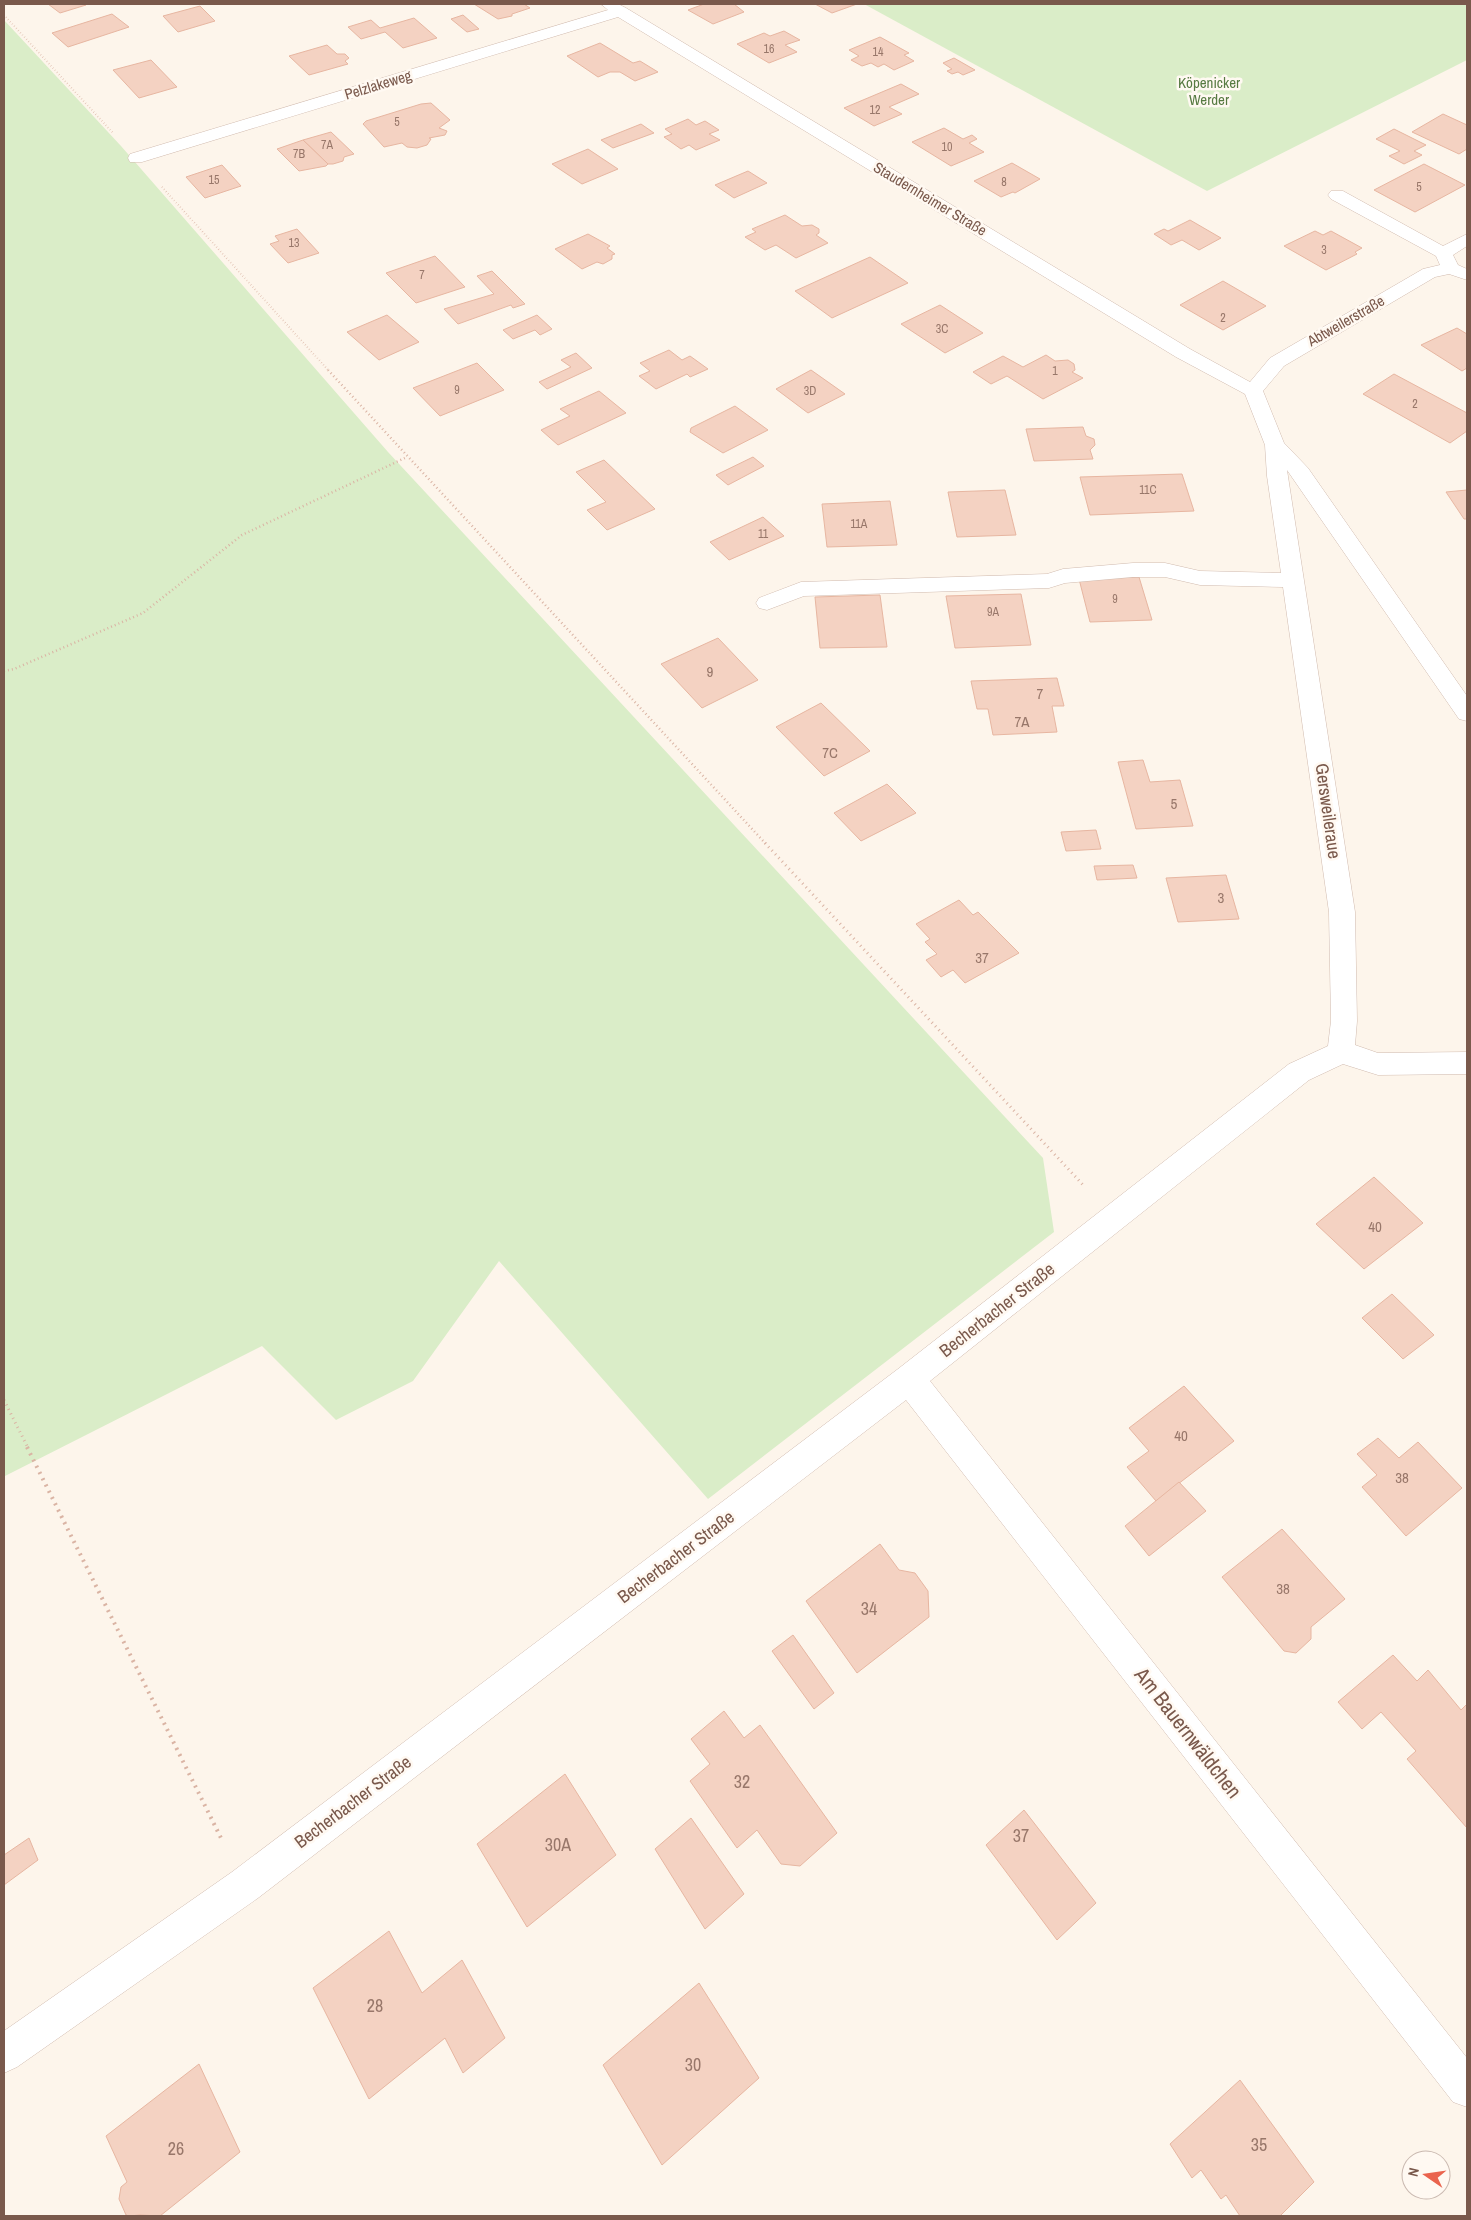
<svg xmlns="http://www.w3.org/2000/svg" width="1471" height="2220" viewBox="0 0 1471 2220" font-family="'Archivo Narrow',sans-serif">
	<style>
		.green { fill: #daedc8 }
		.building { fill: #f4d2c2; stroke: #e7b6a1 }
		.lines { fill: none; stroke-linecap: round; stroke-linejoin: round }
		.minor-casing { stroke: #d1bbaf; stroke-width: 1 }
		.path-far3 { stroke: #dab4a4; stroke-width: 2; stroke-dasharray: 0.5 2.5; stroke-linecap: butt }
		.path-far2 { stroke: #dab4a4; stroke-width: 2.5; stroke-dasharray: 1 3; stroke-linecap: butt }
		.path-far1 { stroke: #dab4a4; stroke-width: 3; stroke-dasharray: 1 4; stroke-linecap: butt }
		.path { stroke: #dab4a4; stroke-width: 4; stroke-dasharray: 2 5; stroke-linecap: butt }
		.minor { fill: #fff; fill-rule: evenodd }
		.labels { text-anchor: middle; stroke-width: 5; stroke-linejoin: round; paint-order: stroke }
		.far-number-label { font-size: 12px; fill: #98776a }
		.far-park-label { font-size: 15px; fill: #567a41; stroke: #fff9f2 }
		.far-street-label { font-size: 15px; fill: #7a594c; stroke: #fff9f2 }
		.number-label { font-size: 15px; fill: #98776a }
		.street-label { font-size: 18px; fill: #7a594c; stroke: #fff9f2 }
		.near-number-label { font-size: 18px; fill: #98776a }
		.near-street-label { font-size: 21px; fill: #7a594c; stroke: #fff9f2 }
	</style>
	<rect width="100%" height="100%" fill="#fdf5eb"/>
	<g class="green">
		<polygon points="864,4 1467,4 1467,60 1207,191"/>
		<polygon points="4,20 121,146 388,452 1043,1158 1054,1232 708,1499 499,1261 413,1381 336,1420 262,1346 5,1476 4,1473"/>
	</g>
	<g class="building">
		<polygon points="48,4 84,4 86,5 60,13"/>
		<polygon points="474,4 524,4 530,8 512,14 512,16 498,19"/>
		<polygon points="704,4 734,4 744,12 713,24 688,10"/>
		<polygon points="815,4 857,4 832,13"/>
		<polygon points="200,6 215,21 178,32 163,16"/>
		<polygon points="112,14 129,27 68,47 52,33"/>
		<polygon points="463,15 479,29 467,32 451,19"/>
		<polygon points="414,18 437,38 403,48 385,32 361,39 348,27 371,20 380,28"/>
		<polygon points="784,31 800,40 785,45 797,52 769,63 737,44 764,33 770,36"/>
		<polygon points="880,37 909,53 904,55 914,61 894,70 884,64 878,67 871,63 862,66 851,60 859,56 849,50"/>
		<polygon points="600,43 633,63 640,61 658,72 635,81 620,72 610,72 598,77 567,56"/>
		<polygon points="327,45 337,54 345,54 349,58 345,61 348,64 309,75 289,56"/>
		<polygon points="954,58 975,70 963,75 958,72 952,74 947,71 952,69 943,63"/>
		<polygon points="151,60 177,87 139,98 113,70"/>
		<polygon points="901,84 919,94 889,107 902,114 874,126 844,108"/>
		<polygon points="431,103 450,120 439,128 447,131 445,135 429,138 431,139 427,145 417,148 407,147 402,143 384,147 363,124 366,121 421,104"/>
		<polygon points="1443,114 1467,125 1467,149 1459,154 1412,132"/>
		<polygon points="688,119 696,125 705,121 719,130 709,134 720,140 696,150 689,145 681,149 664,137 672,134 665,129"/>
		<polygon points="641,124 654,133 613,148 601,140"/>
		<polygon points="944,128 963,139 972,135 977,139 969,143 984,152 951,166 912,142"/>
		<polygon points="1394,129 1426,145 1414,151 1422,155 1404,164 1389,156 1400,151 1376,139"/>
		<polygon points="331,132 354,154 344,157 343,161 333,164 328,164 303,140"/>
		<polygon points="303,140 328,164 326,166 299,171 277,149"/>
		<polygon points="588,149 618,169 582,184 552,164"/>
		<polygon points="1012,163 1040,179 1015,193 1013,192 1001,197 974,181"/>
		<polygon points="1424,164 1465,185 1415,212 1374,190"/>
		<polygon points="222,165 241,186 205,198 186,177"/>
		<polygon points="748,171 767,183 734,198 715,185"/>
		<polygon points="785,215 802,226 812,225 819,229 819,233 816,235 828,243 796,258 776,245 765,250 745,237 756,232 752,229"/>
		<polygon points="1190,220 1221,238 1199,250 1182,240 1171,245 1154,234 1164,229 1168,231"/>
		<polygon points="297,229 319,253 288,263 270,244 279,241 275,236"/>
		<polygon points="1315,231 1323,235 1331,231 1362,248 1355,252 1357,254 1326,270 1284,246"/>
		<polygon points="588,234 610,246 607,248 615,254 612,255 612,259 603,264 597,262 582,269 555,249"/>
		<polygon points="435,256 465,287 416,303 386,273"/>
		<polygon points="870,257 908,283 832,318 795,291"/>
		<polygon points="492,271 525,304 513,308 511,305 458,324 444,309 494,294 477,276"/>
		<polygon points="1223,281 1266,306 1223,330 1180,305"/>
		<polygon points="940,305 983,333 945,353 901,324"/>
		<polygon points="387,315 419,342 379,360 347,332"/>
		<polygon points="537,315 552,329 540,335 535,330 513,339 503,330"/>
		<polygon points="1457,328 1467,334 1467,368 1462,371 1421,345"/>
		<polygon points="669,350 682,360 690,356 708,369 690,377 687,374 656,389 639,376 650,371 640,363"/>
		<polygon points="576,353 592,368 547,389 539,382 571,367 561,360"/>
		<polygon points="1046,355 1055,361 1068,360 1074,364 1075,370 1072,372 1083,378 1043,399 1007,376 991,384 973,372 1003,356 1023,367"/>
		<polygon points="477,363 504,390 440,416 413,388"/>
		<polygon points="811,370 845,394 808,413 776,389"/>
		<polygon points="1394,374 1467,413 1467,431 1450,443 1363,394"/>
		<polygon points="599,391 626,413 558,445 541,430 570,416 560,409"/>
		<polygon points="735,406 768,430 723,453 690,432 691,428"/>
		<polygon points="1083,427 1086,436 1094,439 1095,445 1090,450 1093,459 1034,461 1026,429"/>
		<polygon points="753,457 764,466 728,485 716,475"/>
		<polygon points="604,460 655,509 607,530 587,510 606,502 576,472"/>
		<polygon points="1182,474 1194,511 1090,515 1080,477"/>
		<polygon points="1005,490 1016,535 957,537 948,492"/>
		<polygon points="1467,490 1467,519 1464,519 1446,492"/>
		<polygon points="890,501 897,545 827,547 822,504"/>
		<polygon points="763,517 784,536 729,560 710,542"/>
		<polygon points="1139,577 1152,620 1090,622 1079,579"/>
		<polygon points="1021,594 1031,645 955,648 946,596"/>
		<polygon points="880,595 887,647 820,648 815,597"/>
		<polygon points="718,638 758,680 702,708 661,664"/>
		<polygon points="1057,678 1064,706 1052,706 1057,732 993,735 988,709 977,709 971,681"/>
		<polygon points="821,703 870,751 824,776 776,727"/>
		<polygon points="1143,760 1150,782 1180,780 1193,826 1136,829 1118,762"/>
		<polygon points="887,784 916,813 861,841 834,813"/>
		<polygon points="1096,830 1101,849 1066,851 1061,832"/>
		<polygon points="1133,865 1137,878 1097,880 1094,866"/>
		<polygon points="1226,875 1239,919 1178,922 1166,878"/>
		<polygon points="959,900 973,915 978,912 1019,953 965,983 953,970 941,977 926,960 937,954 925,942 930,939 916,924"/>
		<polygon points="1374,1177 1423,1223 1364,1269 1316,1224"/>
		<polygon points="1392,1294 1434,1335 1403,1359 1362,1318"/>
		<polygon points="1184,1386 1234,1441 1156,1501 1127,1467 1149,1451 1129,1428"/>
		<polygon points="1378,1438 1399,1458 1418,1442 1462,1488 1406,1536 1362,1487 1377,1475 1357,1454"/>
		<polygon points="1179,1482 1206,1511 1149,1556 1125,1526"/>
		<polygon points="1282,1529 1345,1599 1311,1627 1311,1639 1296,1653 1284,1651 1222,1577"/>
		<polygon points="880,1544 899,1570 915,1573 928,1591 929,1617 857,1673 806,1601"/>
		<polygon points="793,1635 834,1693 814,1709 772,1651"/>
		<polygon points="1393,1655 1417,1681 1428,1670 1461,1710 1467,1704 1467,1828 1407,1759 1416,1751 1381,1712 1362,1729 1338,1702"/>
		<polygon points="724,1711 744,1738 760,1725 837,1833 800,1866 781,1864 757,1830 737,1848 690,1781 710,1764 691,1739"/>
		<polygon points="565,1774 616,1855 527,1927 477,1844"/>
		<polygon points="1024,1810 1096,1903 1057,1940 986,1845"/>
		<polygon points="691,1818 744,1894 705,1929 655,1849"/>
		<polygon points="29,1838 38,1860 4,1885 4,1855"/>
		<polygon points="389,1931 422,1993 462,1960 505,2038 463,2073 445,2038 369,2099 313,1988"/>
		<polygon points="699,1983 759,2078 662,2165 603,2065"/>
		<polygon points="199,2064 240,2152 160,2216 140,2215 129,2216 126,2215 119,2199 121,2187 127,2182 106,2136"/>
		<polygon points="1240,2080 1314,2182 1280,2216 1240,2216 1226,2195 1221,2199 1201,2170 1192,2178 1170,2144"/>
	</g>
	<g class="lines">
		<g class="minor-casing">
			<polygon id="minor" points="601,4 618,4 626,8 1190,349 1250,382 1270,358 1423,269 1440,265 1436,256 1331,199 1328,195 1331,191 1343,191 1443,246 1467,234 1467,246 1453,255 1458,265 1467,269 1467,280 1449,274 1435,277 1284,366 1263,391 1284,443 1308,468 1467,696 1467,721 1459,719 1287,470 1355,912 1357,1021 1355,1045 1378,1053 1467,1052 1467,1074 1378,1075 1343,1064 1309,1080 930,1381 1467,2058 1467,2107 1453,2102 906,1400 258,1898 17,2067 4,2073 4,2031 232,1872 898,1369 1289,1064 1328,1046 1331,1021 1329,912 1283,587 1200,585 1165,577 1133,577 1065,583 1049,588 804,596 767,610 759,608 756,603 759,598 801,582 1047,574 1063,569 1133,563 1165,563 1200,571 1281,573 1267,476 1265,445 1245,394 1176,357 618,17 142,162 130,162 128,158 130,154 608,10"/>
		</g>
		<g class="path-far3">
			<polyline points="4,15 114,134"/>
			<polyline points="162,187 329,371"/>
		</g>
		<g class="path-far2">
			<polyline points="328,370 766,844"/>
			<polyline points="4,671 14,669 143,613 242,535 407,457"/>
		</g>
		<g class="path-far1">
			<polyline points="765,843 1085,1187"/>
			<polyline points="4,1400 28,1448"/>
		</g>
		<polyline class="path" points="27,1447 223,1842"/>
		<use href="#minor" class="minor"/>
	</g>
	<g class="labels">
		<g class="far-number-label">
			<text x="769" y="53">16</text>
			<text x="878" y="56">14</text>
			<text x="875" y="114">12</text>
			<text x="397" y="126">5</text>
			<text x="327" y="149">7A</text>
			<text x="947" y="151">10</text>
			<text x="299" y="158">7B</text>
			<text x="214" y="184">15</text>
			<text x="1004" y="186">8</text>
			<text x="1419" y="191">5</text>
			<text x="294" y="247">13</text>
			<text x="1324" y="254">3</text>
			<text x="422" y="279">7</text>
			<text x="1223" y="322">2</text>
			<text x="942" y="333">3C</text>
			<text x="1055" y="375">1</text>
			<text x="457" y="394">9</text>
			<text x="810" y="395">3D</text>
			<text x="1415" y="408">2</text>
			<text x="1148" y="494">11C</text>
			<text x="859" y="528">11A</text>
			<text x="763" y="538">11</text>
			<text x="1115" y="603">9</text>
			<text x="993" y="616">9A</text>
		</g>
		<g class="far-park-label">
			<text x="1209" y="88">Köpenicker<tspan x="1209" dy="17">Werder</tspan></text>
		</g>
		<g class="far-street-label">
			<text transform="translate(378 85) rotate(-17)" y="5">Pelzlakeweg</text>
			<text transform="translate(930 199) rotate(31)" y="5">Staudernheimer Straße</text>
			<text transform="translate(1346 321) rotate(-30)" y="5">Abtweilerstraße</text>
		</g>
		<g class="number-label">
			<text x="710" y="677">9</text>
			<text x="1040" y="699">7</text>
			<text x="1022" y="727">7A</text>
			<text x="830" y="758">7C</text>
			<text x="1174" y="809">5</text>
			<text x="1221" y="903">3</text>
			<text x="982" y="963">37</text>
			<text x="1375" y="1232">40</text>
			<text x="1181" y="1441">40</text>
			<text x="1402" y="1483">38</text>
			<text x="1283" y="1594">38</text>
		</g>
		<g class="street-label">
			<text transform="translate(1328 811) rotate(82)" y="6">Gersweileraue</text>
			<text transform="translate(997 1310) rotate(-38)" y="6">Becherbacher Straße</text>
			<text transform="translate(676 1557) rotate(-37)" y="6">Becherbacher Straße</text>
			<text transform="translate(353 1802) rotate(-37)" y="6">Becherbacher Straße</text>
		</g>
		<g class="near-number-label">
			<text x="869" y="1615">34</text>
			<text x="742" y="1788">32</text>
			<text x="1021" y="1842">37</text>
			<text x="558" y="1851">30A</text>
			<text x="375" y="2012">28</text>
			<text x="693" y="2071">30</text>
			<text x="1259" y="2151">35</text>
			<text x="176" y="2155">26</text>
		</g>
		<g class="near-street-label">
			<text transform="translate(1188 1733) rotate(52)" y="7">Am Bauernwäldchen</text>
		</g>
	</g>
	<rect width="1471" height="2220" fill="none" stroke="#7a594c" stroke-width="10"/>
	<g transform="translate(1426 2175) rotate(283)"><circle r="24" fill="#fff9f2" stroke="#cab9b0"/>
	<path d="M0-4L9 19L0 12L-9 19Z" fill="#ea644e"/>
	<text y="-8" font-size="14" font-weight="bold" text-anchor="middle" fill="#7a594c">N</text>
	</g>
</svg>
